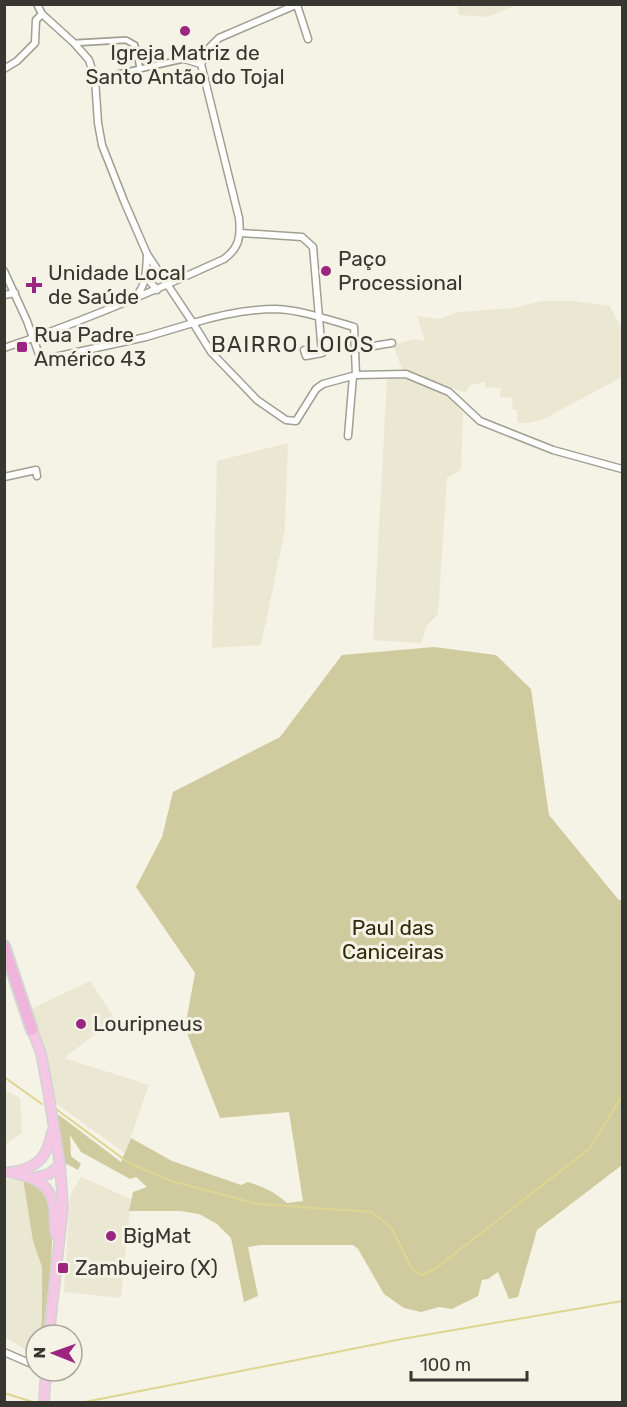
<svg xmlns="http://www.w3.org/2000/svg" width="627" height="1407" viewBox="0 0 627 1407" font-family="Rubik,sans-serif">
	<style>
		.built { fill: #eae8d3 }
		.green { fill: #d0cb9f }
		.lines { fill: none; stroke-linecap: round; stroke-linejoin: round }
		.stream { stroke: #ddd591; stroke-width: 2 }
		.pedestrian-casing { stroke: #a09f92; stroke-width: 8 }
		.minor-casing { stroke: #a09f92; stroke-width: 9 }
		.primary-casing { stroke: #d3d3d2; stroke-width: 12 }
		.trunk-casing { stroke: #d3d3d2; stroke-width: 14 }
		.pedestrian { stroke: #fff; stroke-width: 4.5 }
		.minor { stroke: #fff; stroke-width: 6 }
		.primary { stroke: #f4c7e5; stroke-width: 9 }
		.trunk { stroke: #f0b4dc; stroke-width: 10 }
		.poi-dot { fill: #9b2580; stroke: #f5f3e5; stroke-width: 2 }
		.labels { text-anchor: middle; stroke-width: 6; stroke-linejoin: round; paint-order: stroke }
		.poi-label { font-size: 21px; fill: #373631; stroke: #f5f3e5; text-anchor: start }
		.park-label { font-size: 21px; fill: #2e2a0b; stroke: #f5f3e5 }
		.neighbourhood-label { font-size: 22px; letter-spacing: 1.5px; fill: #373631; stroke: #f5f3e5 }
	</style>
	<rect width="100%" height="100%" fill="#f5f3e5"/>
	<g class="built">
		<polygon points="457,5 457,4 516,5 488,17 459,15"/>
		<polygon points="542,301 574,301 610,306 622,329 622,377 542,420 528,423 517,423 517,410 512,409 513,398 500,397 501,388 485,387 485,382 470,385 466,393 402,369 393,345 414,339 425,341 417,316 439,319 459,312 514,308"/>
		<polygon points="387,378 407,379 437,390 452,400 463,413 461,470 447,478 438,614 427,625 421,643 373,640"/>
		<polygon points="288,443 285,530 261,645 212,648 217,461"/>
		<polygon points="90,981 115,1019 64,1058 149,1085 125,1153 54,1102 47,1052 31,1009"/>
		<polygon points="5,1090 20,1098 22,1133 5,1145"/>
		<polygon points="81,1177 131,1199 121,1298 64,1292 70,1195"/>
		<polygon points="4,1179 23,1179 33,1241 42,1267 42,1319 40,1335 36,1335 36,1353 31,1353 5,1337"/>
	</g>
	<g class="green">
		<path d="M434,647L496,655L531,689L549,815L618,899L622,901V1165L537,1230L518,1297L509,1299L498,1272L488,1279L482,1280L478,1296L452,1309L439,1307L421,1312L404,1308L384,1294L358,1249L353,1245H260L248,1247L258,1296L244,1302L231,1238L217,1224L199,1214L180,1211H129L133,1192L147,1187L136,1177L130,1179L81,1152L70,1135L71,1156L81,1164L78,1170L65,1163L57,1117L59,1115L121,1162L131,1138L172,1161L241,1185L248,1182C264,1187 275,1192 287,1203L303,1201L289,1112L220,1118L185,1028L195,973L136,887L162,837L173,792L280,737L342,655Z"/>
		<path d="M23,1179C32,1183 41,1186 46,1195C60,1221 46,1303 43,1335H40L42,1319V1267L33,1241Z"/>
	</g>
	<g class="lines">
		<g class="stream">
			<polyline points="4,1077 42,1104"/>
			<polyline points="56,1109 129,1163 171,1181 258,1204 372,1212 392,1229 411,1267 421,1275 435,1269 590,1148 622,1096"/>
			<polyline points="4,1393 33,1402"/>
			<polyline points="85,1402 402,1339 622,1301"/>
		</g>
		<g class="pedestrian-casing">
			<g id="pedestrian">
				<polyline points="74,43 126,40 135,45 140,69"/>
				<polyline points="95,79 184,59"/>
			</g>
		</g>
		<g class="minor-casing">
			<g id="minor">
				<polyline points="297,5 308,39"/>
				<polyline points="184,59 201,64"/>
				<polyline points="201,64 210,47 219,38 298,4"/>
				<polyline points="4,69 17,61 35,43 36,20 42,14"/>
				<polyline points="241,233 302,237 313,247 322,353 306,356 304,350"/>
				<polyline points="4,271 27,321 41,360 146,337 193,323 147,254 124,201 102,145 98,123 95,79 89,60 74,43 42,14 37,4"/>
				<polyline points="146,277 157,290"/>
				<polyline points="4,295 15,293"/>
				<path d="M136,296C147,284 146,270 147,255"/>
				<path d="M4,348C79,323 152,292 224,259C239,248 241,237 239,218L201,64"/>
				<polyline points="355,349 392,343"/>
				<path d="M356,375L354,327C329,320 302,310 276,309C248,309 220,315 193,323L211,352L257,400L286,420L296,421L316,389L323,384L356,375L406,374L449,392L480,421L553,450L622,469"/>
				<polyline points="348,436 353,376"/>
				<polyline points="4,477 36,470 37,476"/>
				<polyline points="4,1352 36,1366"/>
			</g>
		</g>
		<g class="primary-casing">
			<g id="primary">
				<polyline points="32,1030 41,1053 48,1091 60,1165 63,1207 49,1335"/>
				<path d="M9,1172C28,1176 47,1180 53,1202C56,1213 53,1224 56,1235"/>
				<path d="M13,1172C39,1167 47,1157 52,1132"/>
				<polyline points="33,1178 49,1174 60,1165"/>
				<polyline points="44,1402 46,1371"/>
			</g>
		</g>
		<g class="trunk-casing">
			<polyline id="trunk" points="4,946 32,1030"/>
		</g>
		<use href="#pedestrian" class="pedestrian"/>
		<use href="#minor" class="minor"/>
		<use href="#primary" class="primary"/>
		<use href="#trunk" class="trunk"/>
	</g>
	<g class="poi-dot">
		<circle cx="185" cy="31" r="6"/>
		<circle cx="326" cy="271" r="6"/>
		<path d="M31 276h6v6h6v6h-6v6h-6v-6h-6v-6h6z"/>
		<rect x="16" y="341" width="12" height="12" rx="3"/>
		<circle cx="81" cy="1024" r="6"/>
		<circle cx="111" cy="1236" r="6"/>
		<rect x="57" y="1262" width="12" height="12" rx="3"/>
	</g>
	<g class="labels">
		<g class="poi-label">
			<text x="185" y="60" text-anchor="middle">Igreja Matriz de<tspan x="185" dy="24">Santo Antão do Tojal</tspan></text>
			<text x="338" y="266">Paço<tspan x="338" dy="24">Processional</tspan></text>
			<text x="48" y="280">Unidade Local<tspan x="48" dy="24">de Saúde</tspan></text>
			<text x="34" y="342">Rua Padre<tspan x="34" dy="24">Américo 43</tspan></text>
			<text x="93" y="1031">Louripneus</text>
			<text x="123" y="1243">BigMat</text>
			<text x="75" y="1275">Zambujeiro (X)</text>
		</g>
		<g class="park-label">
			<text x="393" y="935">Paul das<tspan x="393" dy="24">Caniceiras</tspan></text>
		</g>
		<g class="neighbourhood-label">
			<text x="293" y="352">BAIRRO LOIOS</text>
		</g>
	</g>
	<rect width="627" height="1407" fill="none" stroke="#373631" stroke-width="12"/>
	<g transform="translate(54 1353) rotate(271)"><circle r="28" fill="#f5f3e5" stroke="#a9a79d" stroke-width="1.5"/>
	<path d="M0-4.5L10 22L0 15L-10 22Z" fill="#9b2580"/>
	<text y="-9" font-size="16" font-weight="bold" text-anchor="middle" fill="#373631">N</text>
	</g>
	<path d="M411 1371v9h116v-9" fill="none" stroke="#373631" stroke-width="3"/>
	<text x="420" y="1371" font-size="18" fill="#373631" stroke="#f5f3e5" stroke-width="4.5" paint-order="stroke">100 m</text>
</svg>
